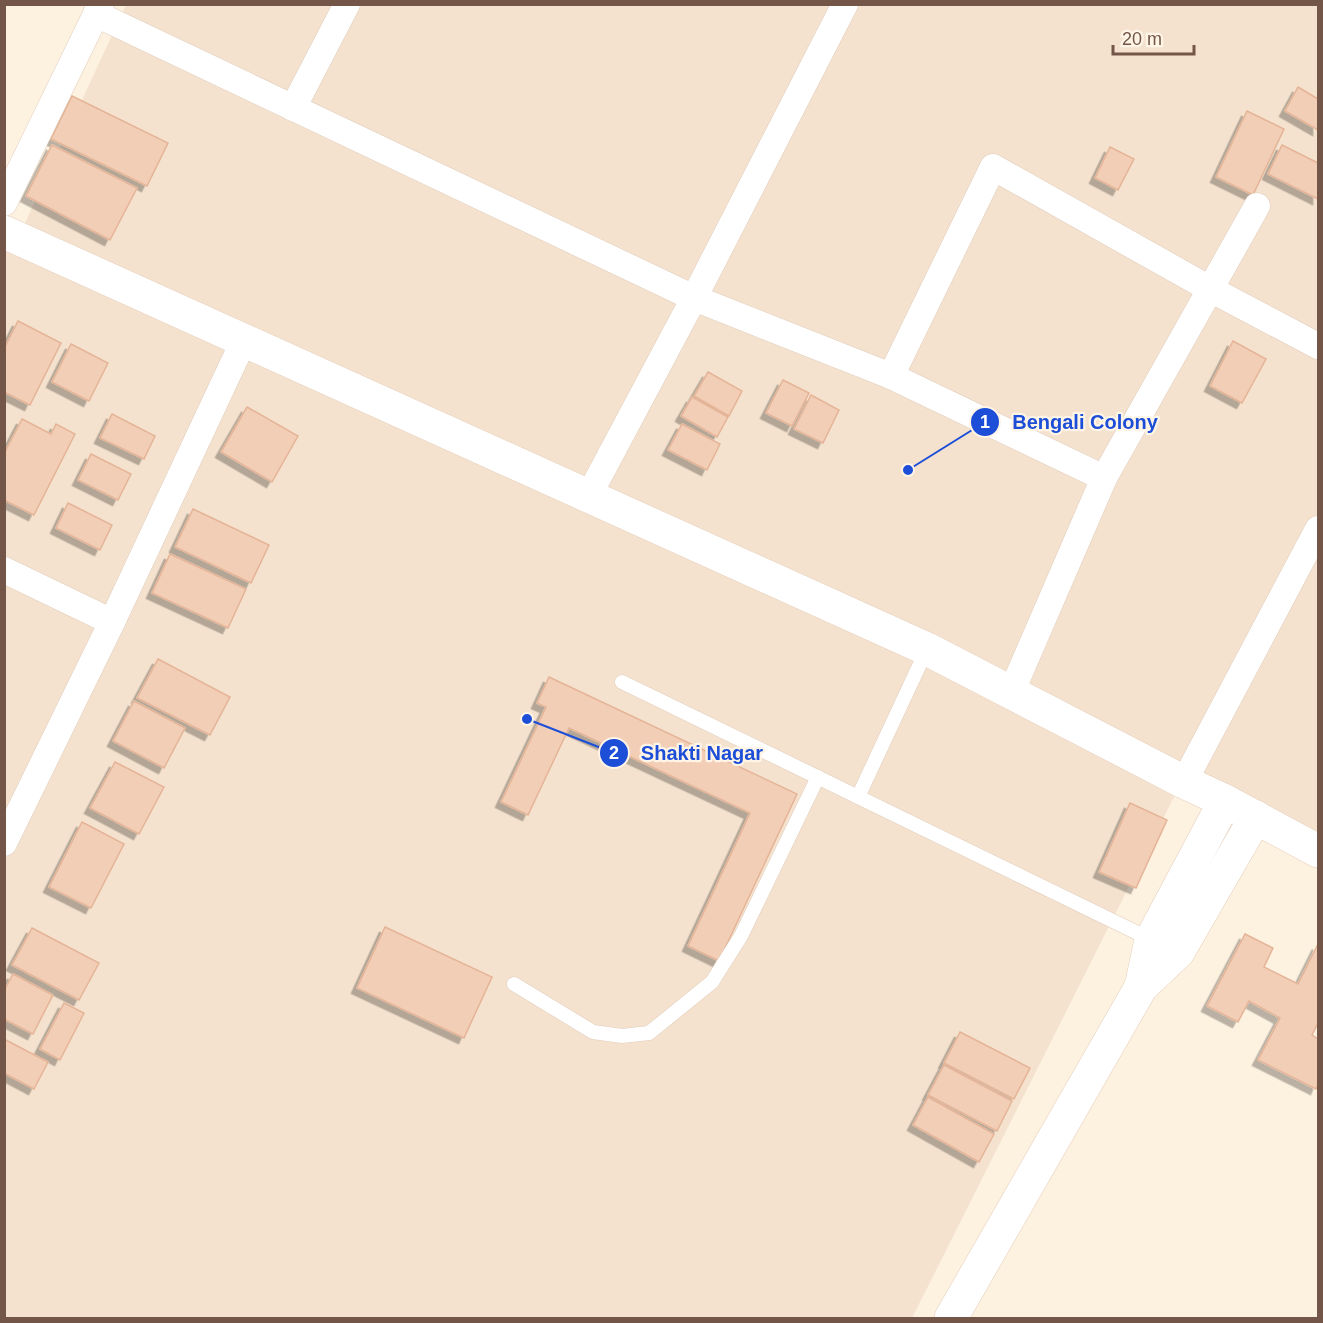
<svg xmlns="http://www.w3.org/2000/svg" width="1323" height="1323" viewBox="0 0 1323 1323" font-family="Arial,sans-serif">
	<style>
		.residential { fill: #f4e2ce }
		.building { fill: #f2ceb7; stroke: #e5b497; stroke-width: 1.5; filter: url(#shadow) }
		.lines { fill: none; stroke-linecap: round; stroke-linejoin: round }
		.lane-casing { stroke: #e1cdbc; stroke-width: 15 }
		.street-casing { stroke: #e1cdbc; stroke-width: 27 }
		.secondary-casing { stroke: #e6ceba; stroke-width: 34 }
		.lane { stroke: #fff; stroke-width: 14 }
		.street { stroke: #fff; stroke-width: 26 }
		.secondary { stroke: #fff; stroke-width: 33 }
		.leader { fill: none; stroke: #1d4ed8; stroke-width: 2 }
		.callout-dot { fill: #1d4ed8; stroke: #fff5e6; stroke-width: 2 }
		.mark-label { font-size: 18px; text-anchor: middle; font-weight: bold; fill: #fff }
		.callout-label { font-size: 20px; text-anchor: middle; font-weight: bold; fill: #1d4ed8; stroke: #fff5e6; stroke-width: 4.5; stroke-linejoin: round; paint-order: stroke }
	</style>
	<defs>
		<filter id="shadow"><feDropShadow dx="-5.5" dy="5.5" stdDeviation="0" flood-color="#0004"/></filter>
	</defs>
	<rect width="100%" height="100%" fill="#fdf1e0"/>
	<polygon class="residential" points="126,5 1318,5 1318,853 1177,791 912,1318 5,1318 5,230 19,236"/>
	<g class="building">
		<polygon points="1298,87 1318,99 1318,130 1285,111"/>
		<polygon points="72,96 168,143 147,186 51,139"/>
		<polygon points="1247,111 1284,129 1253,195 1216,177"/>
		<polygon points="52,145 137,188 110,240 26,196"/>
		<polygon points="1282,145 1318,163 1318,199 1268,174"/>
		<polygon points="1110,147 1134,159 1118,190 1095,178"/>
		<polygon points="18,321 61,343 30,405 4,392 4,349"/>
		<polygon points="1233,341 1266,359 1242,403 1210,386"/>
		<polygon points="71,344 108,363 89,401 52,382"/>
		<polygon points="708,372 742,391 729,416 694,396"/>
		<polygon points="783,380 809,393 792,426 766,413"/>
		<polygon points="811,395 839,410 823,443 794,429"/>
		<polygon points="692,397 728,417 717,437 681,416"/>
		<polygon points="247,407 298,436 272,482 221,452"/>
		<polygon points="112,414 155,436 144,459 100,438"/>
		<polygon points="22,419 51,434 56,424 75,434 34,515 4,500 4,454"/>
		<polygon points="682,424 720,444 707,470 668,450"/>
		<polygon points="91,454 131,474 118,500 78,480"/>
		<polygon points="68,503 112,525 100,550 56,528"/>
		<polygon points="193,509 269,545 251,583 175,547"/>
		<polygon points="170,554 246,589 228,628 152,593"/>
		<polygon points="158,659 230,697 210,735 137,698"/>
		<polygon points="549,677 797,794 719,961 688,946 750,813 569,728 528,815 501,802 546,707 537,703"/>
		<polygon points="134,701 185,728 164,768 113,741"/>
		<polygon points="115,762 164,787 139,834 90,808"/>
		<polygon points="1130,803 1167,820 1136,888 1099,872"/>
		<polygon points="82,822 124,844 91,908 49,887"/>
		<polygon points="385,927 492,977 464,1038 357,988"/>
		<polygon points="32,928 99,963 79,1000 12,965"/>
		<polygon points="1245,934 1273,948 1264,967 1298,984 1318,944 1318,1023 1312,1035 1318,1039 1318,1084 1316,1089 1258,1060 1280,1018 1249,1001 1238,1022 1207,1006"/>
		<polygon points="13,974 53,995 33,1034 4,1019 4,991"/>
		<polygon points="64,1003 84,1013 60,1060 40,1049"/>
		<polygon points="960,1032 1030,1068 1014,1099 944,1063"/>
		<polygon points="4,1039 48,1062 34,1089 4,1073"/>
		<polygon points="944,1065 1012,1101 997,1131 928,1095"/>
		<polygon points="928,1097 994,1134 979,1162 913,1125"/>
	</g>
	<g class="lines">
		<g class="lane-casing">
			<g id="lane">
				<polyline points="622,682 1152,940"/>
				<polyline points="858,797 927,649"/>
				<polyline points="514,984 593,1032 622,1036 649,1033 712,982 741,936 818,777"/>
			</g>
		</g>
		<g class="street-casing">
			<g id="street">
				<polyline points="96,14 694,298 891,376 1104,478"/>
				<polyline points="293,108 347,4"/>
				<polyline points="4,203 101,4"/>
				<polyline points="891,376 993,167 1210,289 1318,346"/>
				<polyline points="588,497 694,298 845,4"/>
				<polyline points="4,570 112,622"/>
				<polyline points="1011,693 1104,478 1257,206"/>
				<polyline points="1184,782 1318,529"/>
				<polyline points="4,843 112,622 244,340"/>
			</g>
		</g>
		<g class="secondary-casing">
			<g id="secondary">
				<polyline points="4,232 927,649 1184,782 1225,801 1318,851"/>
				<polyline points="1141,987 1151,940 1225,801"/>
				<polyline points="951,1318 1141,987 1178,952 1256,817"/>
			</g>
		</g>
		<use href="#lane" class="lane"/>
		<use href="#street" class="street"/>
		<use href="#secondary" class="secondary"/>
	</g>
	<path class="leader" d="M908 470L985 422M527 719L614 753"/>
	<g class="callout-dot">
		<circle cx="908" cy="470" r="6"/>
		<circle cx="527" cy="719" r="6"/>
		<circle cx="985" cy="422" r="15"/>
		<circle cx="614" cy="753" r="15"/>
	</g>
	<g class="mark-label">
		<text x="985" y="428">1</text>
		<text x="614" y="759">2</text>
	</g>
	<g class="callout-label">
		<text x="1085" y="429">Bengali Colony</text>
		<text x="702" y="760">Shakti Nagar</text>
	</g>
	<rect width="1323" height="1323" fill="none" stroke="#735647" stroke-width="12"/>
	<path d="M1113 45v9h81v-9" fill="none" stroke="#735647" stroke-width="3"/>
	<text x="1122" y="45" font-size="18" fill="#735647" stroke="#fff5e6" stroke-width="4.5" paint-order="stroke">20 m</text>
</svg>
